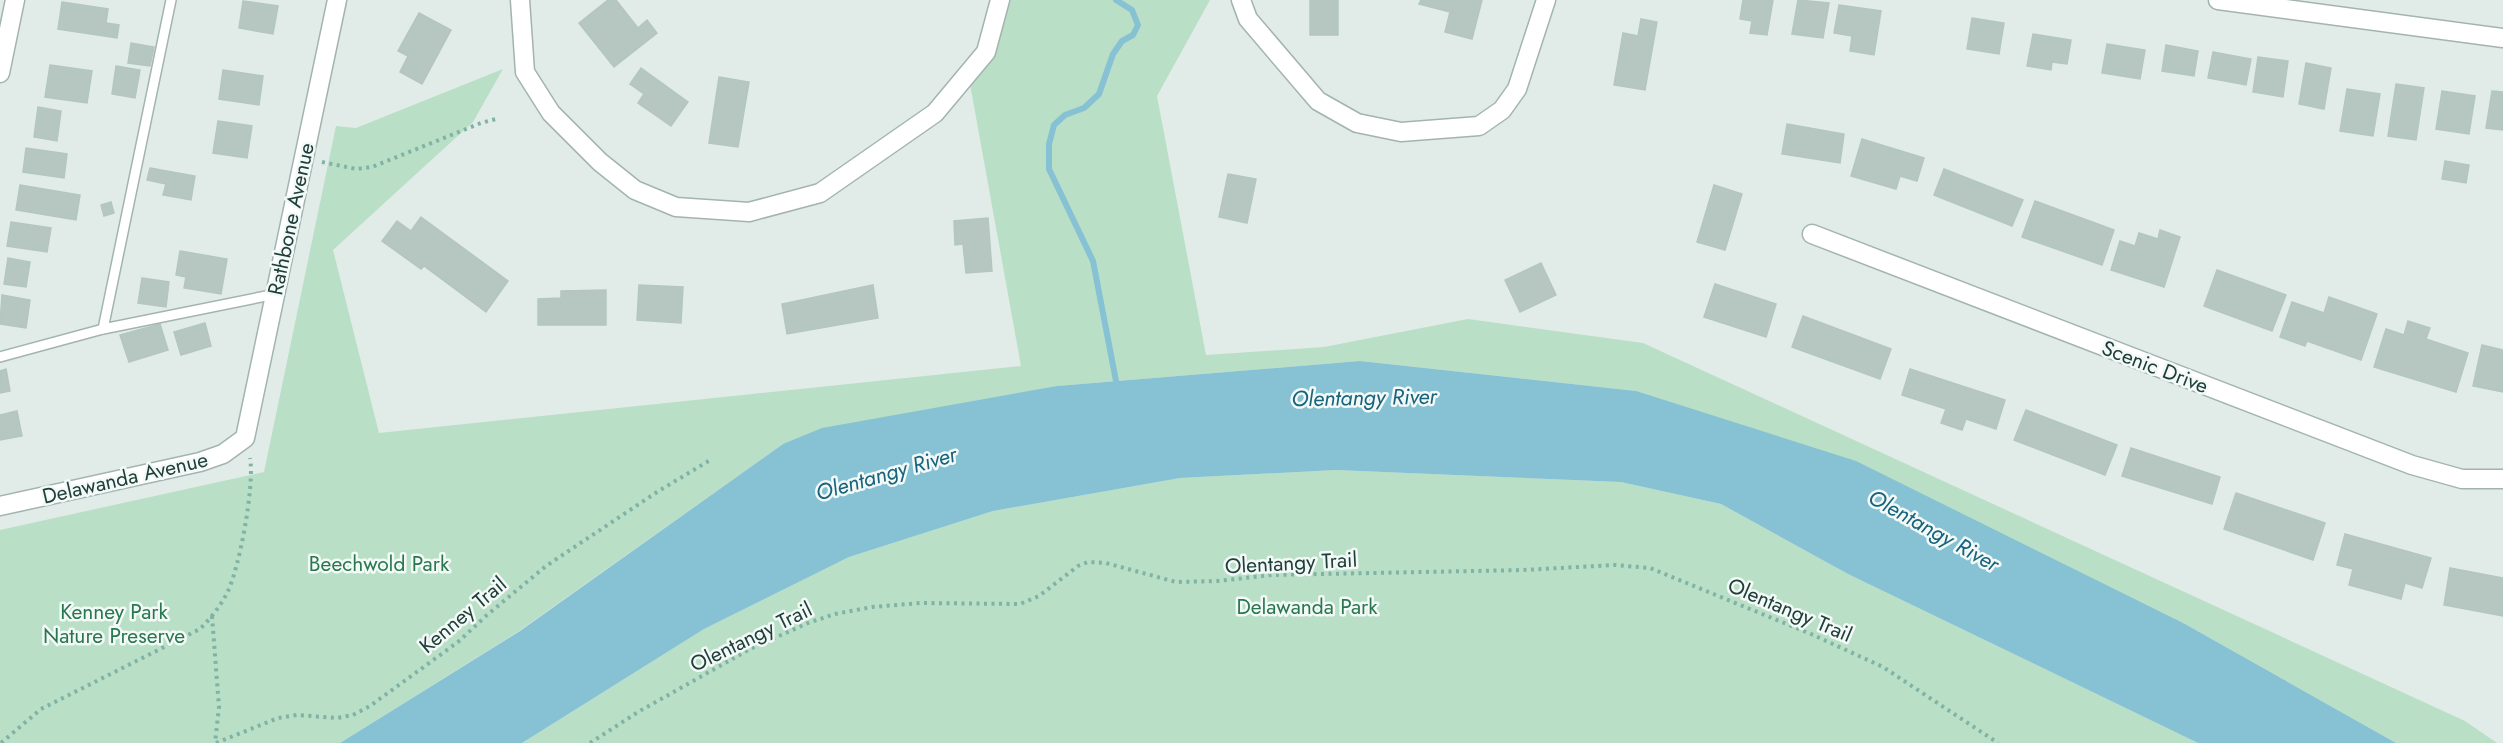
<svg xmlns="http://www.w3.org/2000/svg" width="2503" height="743" viewBox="0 0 2503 743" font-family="Jost,sans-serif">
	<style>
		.green { fill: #b9dfc6 }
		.water { fill: #86c1d4 }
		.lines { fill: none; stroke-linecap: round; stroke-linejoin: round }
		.stream { stroke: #86c1d4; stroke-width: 6 }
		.building { fill: #b6c7c2; stroke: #b3c6c0; stroke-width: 1.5 }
		.lane-casing { stroke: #a3b4b0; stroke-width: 12 }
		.street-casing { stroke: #a3b4b0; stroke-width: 21 }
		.path { stroke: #80b2a6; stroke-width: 4; stroke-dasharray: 3 4.5; stroke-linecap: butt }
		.lane { stroke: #fff; stroke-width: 9 }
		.street { stroke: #fff; stroke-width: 18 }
		.labels { text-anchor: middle; stroke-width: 5; stroke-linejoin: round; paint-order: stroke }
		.street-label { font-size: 21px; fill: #203e39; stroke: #f2f9f6 }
		.park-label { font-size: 21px; fill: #29774e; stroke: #f2f9f6 }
		.water-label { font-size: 22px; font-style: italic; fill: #18637d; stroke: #f2f9f6 }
	</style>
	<rect width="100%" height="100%" fill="#e1ece8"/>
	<g class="green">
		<polygon points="1000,0 1210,0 1157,96 1206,355 1324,347 1468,319 1643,343 2465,721 2497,743 2396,743 2185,624 1636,391 1360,361 1057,386 783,444 519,631 340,743 0,743 0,530 264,472 336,126 356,128 503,69 473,122 333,250 379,433 1021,366 968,73"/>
		<polygon points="1336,470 1621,482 1721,504 1848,574 2198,743 522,743 704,629 849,557 993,511 1180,478"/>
	</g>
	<polygon class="water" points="1360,361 1636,391 1856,461 2185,624 2396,743 2198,743 1848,574 1721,504 1621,482 1336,470 1180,478 993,511 849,557 704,629 522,743 340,743 520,631 783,444 822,428 1057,386"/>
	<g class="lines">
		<polyline class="stream" points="1116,0 1132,10 1138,25 1133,35 1122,41 1113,54 1099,94 1084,108 1065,115 1054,125 1049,144 1049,169 1093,261 1116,381"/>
	</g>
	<g class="building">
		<polygon points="608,0 616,0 638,28 647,20 657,33 614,67 579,23"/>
		<rect x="1310" y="0" width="28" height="35"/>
		<polygon points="1421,0 1482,0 1472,39 1445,32 1450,12 1419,4"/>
		<polygon points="1743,0 1773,0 1767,35 1750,33 1752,21 1740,19"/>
		<polygon points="1798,0 1829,3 1823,38 1792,34"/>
		<polygon points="243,1 278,6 273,34 239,28"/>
		<polygon points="62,2 108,9 106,23 119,25 117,38 58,29"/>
		<polygon points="1839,5 1881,11 1874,55 1850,51 1852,36 1834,33"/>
		<polygon points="419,13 451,30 422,84 400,72 408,56 398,51"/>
		<polygon points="1972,18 2004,23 1999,54 1967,49"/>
		<polygon points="1641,19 1657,22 1645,90 1614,85 1623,33 1638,36"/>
		<polygon points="2033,34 2071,40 2067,64 2052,62 2051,70 2027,66"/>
		<polygon points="131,43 154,47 150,66 128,63"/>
		<polygon points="2107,44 2145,50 2140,79 2102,73"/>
		<polygon points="2166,45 2198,51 2194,76 2162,71"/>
		<polygon points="2213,52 2251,59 2246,85 2208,78"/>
		<polygon points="2258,57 2288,61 2283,97 2253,92"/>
		<polygon points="2306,63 2331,68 2324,109 2299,104"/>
		<polygon points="50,65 92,71 87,103 45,97"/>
		<polygon points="116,66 140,70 135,98 112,94"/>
		<polygon points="641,68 688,102 671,126 638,103 644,94 630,84"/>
		<polygon points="223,70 263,76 259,105 219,99"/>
		<polygon points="719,77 749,82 738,147 709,143"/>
		<polygon points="2396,84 2424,88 2416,140 2388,136"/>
		<polygon points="2347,89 2380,94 2373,136 2340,131"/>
		<polygon points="2442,91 2475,96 2469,134 2436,129"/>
		<polygon points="2492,91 2503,92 2503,130 2486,128"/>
		<polygon points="38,107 61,111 57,141 34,137"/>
		<polygon points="218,121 252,126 247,158 213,153"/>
		<polygon points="1787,124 1844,134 1840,163 1782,154"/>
		<polygon points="1862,139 1924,158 1917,181 1900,176 1896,189 1851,176"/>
		<polygon points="26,148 67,154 64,178 23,172"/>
		<polygon points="2445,161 2469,165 2466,183 2442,179"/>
		<polygon points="150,168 195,176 191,200 163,195 166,184 147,180"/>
		<polygon points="1944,169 2023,200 2012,226 1934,195"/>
		<polygon points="1228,174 1256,179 1247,223 1219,217"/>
		<polygon points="20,185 80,195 76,220 16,210"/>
		<polygon points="1714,185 1742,194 1725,250 1697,242"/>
		<polygon points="2035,201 2114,230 2102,265 2022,237"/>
		<polygon points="111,202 114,213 104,216 101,205"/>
		<polygon points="421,217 508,281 486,312 424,266 421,269 382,241 397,221 411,231"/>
		<polygon points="988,218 992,271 966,273 963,244 955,245 954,221"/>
		<polygon points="11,222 51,228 47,252 7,246"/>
		<polygon points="2160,230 2180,237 2164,287 2111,270 2120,241 2135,246 2139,233 2158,239"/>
		<polygon points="180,251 227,259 221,294 184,288 186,277 176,275"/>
		<polygon points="8,258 30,262 26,287 4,284"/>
		<polygon points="1541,263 1556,295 1520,312 1505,280"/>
		<polygon points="2217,270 2286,295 2272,331 2204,306"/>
		<polygon points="142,278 169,282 166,307 138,303"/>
		<polygon points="1715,284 1776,304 1766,337 1704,317"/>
		<polygon points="639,285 683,287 681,323 637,320"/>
		<polygon points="873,285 878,318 787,334 782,304"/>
		<polygon points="606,290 606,325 538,325 538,299 561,298 561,291"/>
		<polygon points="2,295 30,300 26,328 0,324"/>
		<polygon points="2329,297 2377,314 2361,360 2307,341 2305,346 2280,337 2292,302 2324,313"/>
		<polygon points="1803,316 1891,349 1880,379 1792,347"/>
		<polygon points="2408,321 2430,328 2426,339 2468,353 2456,392 2374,367 2386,329 2404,335"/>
		<polygon points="205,323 211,346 181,355 174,332"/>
		<polygon points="160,324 168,350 129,362 120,335"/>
		<polygon points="2482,345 2503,350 2503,392 2473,386"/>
		<polygon points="6,369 10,391 0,393 0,371"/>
		<polygon points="1910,369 2005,400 1996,429 1966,419 1962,430 1941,423 1946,409 1902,395"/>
		<polygon points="2026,410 2117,445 2105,475 2014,440"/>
		<polygon points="17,411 22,436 0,440 0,415"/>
		<polygon points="2131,448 2220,477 2212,504 2122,476"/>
		<polygon points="2236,493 2325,523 2313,560 2224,529"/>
		<polygon points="2345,534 2431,558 2422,588 2405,583 2401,599 2349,585 2353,569 2337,565"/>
		<polygon points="2450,568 2503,578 2503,616 2444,605"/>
	</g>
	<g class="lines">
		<g class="lane-casing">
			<g id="lane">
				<polyline points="171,0 103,329 276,294"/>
				<polyline points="0,357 103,329"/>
			</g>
		</g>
		<g class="street-casing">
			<g id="street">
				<polyline points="520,0 525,72 551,113 600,162 635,190 676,207 749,212 820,193 935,113 986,52 1000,0"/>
				<polyline points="1241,0 1248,19 1318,101 1357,123 1401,132 1479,126 1502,110 1517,89 1546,0"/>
				<polyline points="2218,0 2503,38"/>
				<polyline points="0,73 15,0"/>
				<polyline points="1812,234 2412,465 2462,479 2503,479"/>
				<polyline points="0,506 200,462 223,454 245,438 337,0"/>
			</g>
		</g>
		<g class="path">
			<polyline points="322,162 356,169 372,167 481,123 496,119"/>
			<polyline points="212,616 219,707 215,743"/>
			<path d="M1,743L41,709L200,629C210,619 219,608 226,595C239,572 255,485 250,458"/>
			<polyline points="216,743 278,718 297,715 337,718 353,715 370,706 458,642 487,615 546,566 657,492 712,459"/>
			<polyline points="590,743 638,712 750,649 808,623 835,614 872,607 920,603 1020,604 1039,596 1078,566 1088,562 1106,563 1176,582 1218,581 1272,575 1523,570 1615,565 1650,568 1811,634 1883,667 1998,743"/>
		</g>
		<use href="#lane" class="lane"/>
		<use href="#street" class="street"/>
	</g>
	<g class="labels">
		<g class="street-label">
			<text transform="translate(291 219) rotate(-78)" y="7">Rathbone Avenue</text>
			<text transform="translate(2155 367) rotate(21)" y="7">Scenic Drive</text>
			<text transform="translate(125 478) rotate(-13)" y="7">Delawanda Avenue</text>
			<text transform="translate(1291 563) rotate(-3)" y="7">Olentangy Trail</text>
			<text transform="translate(1790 610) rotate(23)" y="7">Olentangy Trail</text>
			<text transform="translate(463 615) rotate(-40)" y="7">Kenney Trail</text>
			<text transform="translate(751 637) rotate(-26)" y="7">Olentangy Trail</text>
		</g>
		<g class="park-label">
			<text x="379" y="571">Beechwold Park</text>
			<text x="1307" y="614">Delawanda Park</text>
			<text x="114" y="619">Kenney Park<tspan x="114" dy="24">Nature Preserve</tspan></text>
		</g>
		<g class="water-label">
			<text transform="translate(1364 397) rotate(-1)" y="8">Olentangy River</text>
			<text transform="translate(886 473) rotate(-16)" y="8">Olentangy River</text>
			<text transform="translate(1934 530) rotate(29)" y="8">Olentangy River</text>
		</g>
	</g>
</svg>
